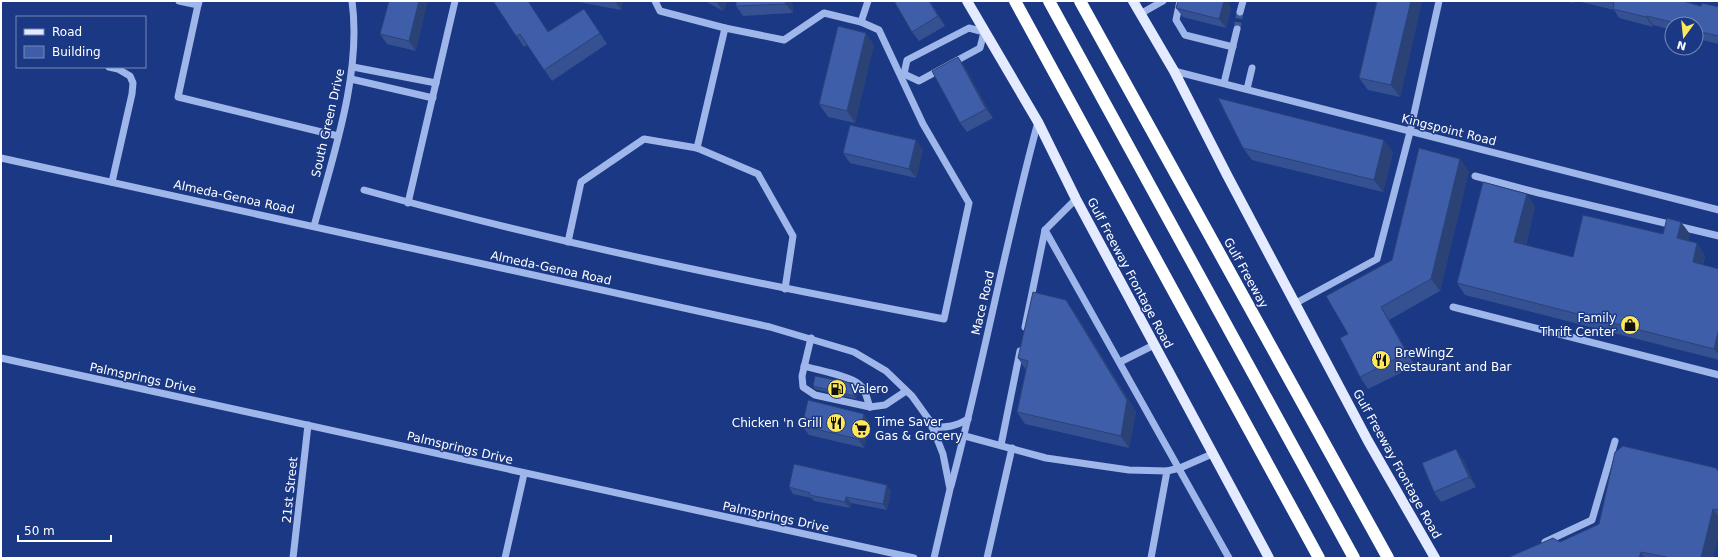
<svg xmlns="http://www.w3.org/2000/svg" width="1720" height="559" viewBox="0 0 1720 559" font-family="'DejaVu Sans',sans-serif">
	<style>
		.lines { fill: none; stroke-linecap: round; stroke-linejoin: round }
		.minor-tunnel { stroke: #3c5696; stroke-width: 7; stroke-dasharray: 7 3.5; stroke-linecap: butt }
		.minor { stroke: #9fb6eb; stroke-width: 7 }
		.major { stroke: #e4eaff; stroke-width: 10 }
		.highway { stroke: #fff; stroke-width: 12 }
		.wall { fill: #355192 }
		.shaded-wall { fill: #2b4277 }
		.building { fill: #3e5eaa; stroke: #2b4277 }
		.labels { text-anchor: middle; stroke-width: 3; stroke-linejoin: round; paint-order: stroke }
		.street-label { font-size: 12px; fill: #fff; stroke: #1a3883 }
		.poi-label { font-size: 12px; fill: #fff; stroke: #1a3883; text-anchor: start }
	</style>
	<rect width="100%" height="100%" fill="#1a3883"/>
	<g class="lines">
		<polyline class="minor-tunnel" points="1237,29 1240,12"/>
		<g class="minor">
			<polyline points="179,1 198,5 199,2"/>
			<polyline points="1180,1 1176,20 1185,35 1233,47"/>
			<polyline points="198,5 178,97 338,136"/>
			<polyline points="1240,12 1243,1"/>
			<polyline points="1140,14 1163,1"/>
			<polyline points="861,22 868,1"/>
			<polygon points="969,28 984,32 980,48 919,81 904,74 907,60"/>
			<polyline points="109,67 118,69 130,76 133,83 132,94 112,182"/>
			<polyline points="353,67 436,83"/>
			<polyline points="1174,71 1719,210"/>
			<polyline points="351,79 433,98"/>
			<polyline points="1224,83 1237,29"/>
			<polyline points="1247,89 1252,68"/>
			<polyline points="697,148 725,28"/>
			<polyline points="1,158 770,327 854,352 886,371 912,396 930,421 943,454 950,489 934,558"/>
			<polyline points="1475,176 1539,193 1719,236"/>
			<path d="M364,190C555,243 749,282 944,319L969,203L923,124L879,30L861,22L824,13L784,40L725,28L660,11L655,1"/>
			<polyline points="1076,199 1045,230 1229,558"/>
			<polyline points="408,203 455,1"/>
			<path d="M314,226C333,156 362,73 352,1"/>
			<polyline points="568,242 581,182 644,139 697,148 758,174 793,236 785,289"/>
			<polyline points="1296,303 1377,259 1410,132 1439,1"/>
			<polyline points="1453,307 1719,375"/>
			<polyline points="1025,327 1045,230"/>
			<polyline points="811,338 802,376 803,387 815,395 870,407 885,405 906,391"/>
			<polyline points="1,358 914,558"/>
			<polyline points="1120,362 1154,345"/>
			<path d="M804,366C817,370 850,376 859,384C866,389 867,400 870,407"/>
			<path d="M932,427C947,428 956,426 968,419"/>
			<polyline points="965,436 1046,458 1129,470 1167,471 1151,558"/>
			<polyline points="1001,445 1020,351"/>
			<polyline points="1167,471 1180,468 1212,454"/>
			<path d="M951,486C983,366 1005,243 1038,122"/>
			<polyline points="1545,542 1592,520 1615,441"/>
			<polyline points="293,558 308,425"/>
			<polyline points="505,558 524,474"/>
			<polyline points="987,558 1012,448"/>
		</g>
		<g class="major">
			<polyline points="967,1 1038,122 1076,199 1269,558"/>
			<polyline points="1133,1 1174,71 1227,175 1368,441 1435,558"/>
		</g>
		<g class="highway">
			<polyline points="1015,1 1319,558"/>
			<polyline points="1049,1 1354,558"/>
			<polyline points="1080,1 1388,558"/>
		</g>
	</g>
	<g class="wall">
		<polygon points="389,1 416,51 387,44 380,34"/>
		<polygon points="493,1 549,31 584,9 607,44 552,81 527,45 524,47"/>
		<polygon points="573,1 623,1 621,10"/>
		<polygon points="705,1 728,1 723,11"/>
		<polygon points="736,1 792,1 793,13 743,16 736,6"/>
		<polygon points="894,1 930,1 945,26 919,41 912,32"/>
		<polygon points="1178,1 1227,1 1231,8 1226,28 1183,17 1176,8"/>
		<polygon points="1377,1 1422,1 1400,97 1368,90 1359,78"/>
		<polygon points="1562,1 1573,1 1573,3"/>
		<polygon points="1577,1 1687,1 1687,2 1701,6 1719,7 1719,44 1702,40 1700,37 1696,36 1696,24 1672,24 1672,30 1653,25 1653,27 1619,18 1614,10"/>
		<polygon points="874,45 855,123 828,117 819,104"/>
		<polygon points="958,57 964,66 993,118 967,132 960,123"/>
		<polygon points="1243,148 1393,152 1383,192 1252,160"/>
		<polygon points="923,150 916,178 850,163 843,153"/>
		<polygon points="1469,171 1440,291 1389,320 1415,366 1368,389 1360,377 1348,334 1392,260"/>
		<polygon points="1535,206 1526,245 1573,257 1663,234 1690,234 1688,241 1697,243 1705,256 1703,265 1719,269 1719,360 1465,295 1457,283"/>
		<polygon points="1075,313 1136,412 1129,448 1025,424 1017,412 1026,370 1018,358"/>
		<polygon points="813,386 858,390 856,399 815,389"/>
		<polygon points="870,423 864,448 809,435 802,426"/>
		<polygon points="1463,459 1476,487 1441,502 1434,492"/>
		<polygon points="1719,472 1719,533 1713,558 1507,558 1560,542"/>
		<polygon points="789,487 891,491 887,510 851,503 850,508 814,501 812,498 793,494"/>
	</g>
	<g class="shaded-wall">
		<polygon points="419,1 428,1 416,51 409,41"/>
		<polygon points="615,1 623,1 621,10"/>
		<polygon points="716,1 728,1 723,11"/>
		<polygon points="786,1 792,1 793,13 786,4"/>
		<polygon points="929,1 930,1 945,26 938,16"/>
		<polygon points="1224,1 1227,1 1231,8 1226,28 1219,19"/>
		<polygon points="1411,1 1422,1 1400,97 1391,85"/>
		<polygon points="1647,16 1653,25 1653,27 1646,17"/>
		<polygon points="866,33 874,45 855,123 847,111"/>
		<polygon points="958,57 964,66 993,118 986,109"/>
		<polygon points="916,140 923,150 916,178 909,169"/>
		<polygon points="1384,140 1393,152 1383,192 1374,180"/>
		<polygon points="1460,159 1469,171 1440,291 1431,279"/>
		<polygon points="1527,194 1535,206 1523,255 1514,242"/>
		<polygon points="1681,222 1690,234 1686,250 1677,238"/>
		<polygon points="1697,243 1705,256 1701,274 1693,262"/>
		<polygon points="1066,300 1075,313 1136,412 1129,448 1121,436"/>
		<polygon points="1381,307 1389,320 1415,366 1407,353"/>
		<polygon points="1719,328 1719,355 1714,349"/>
		<polygon points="856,387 858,390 856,399 854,396"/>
		<polygon points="864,414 870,423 864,448 858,439"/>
		<polygon points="1456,449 1463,459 1476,487 1469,477"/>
		<polygon points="887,485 891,491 887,510 883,504"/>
		<polygon points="846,497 851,503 850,508 845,502"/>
		<polygon points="1713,509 1719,517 1719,533 1713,558 1701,558"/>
		<polygon points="1641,552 1645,558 1639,558"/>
	</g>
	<g class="building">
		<polygon points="389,1 419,1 409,41 380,34"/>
		<polygon points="493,1 528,1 548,32 584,9 600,33 544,70 520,34 516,36"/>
		<polygon points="736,1 786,1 786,4 736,6"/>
		<polygon points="894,1 929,1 938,16 912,32"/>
		<polygon points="1178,1 1224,1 1219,19 1176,8"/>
		<polygon points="1377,1 1411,1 1391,85 1359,78"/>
		<polygon points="1607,1 1682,1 1701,6 1702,3 1719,7 1719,36 1696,31 1696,24 1679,24 1647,16 1646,17 1613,9 1614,3"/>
		<polygon points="838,26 866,33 847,111 819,104"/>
		<polygon points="958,57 986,109 960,123 932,71"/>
		<polygon points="1218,98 1384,140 1374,180 1243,148"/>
		<polygon points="850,125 916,140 909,169 843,153"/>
		<polygon points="1419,148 1460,159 1431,279 1381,307 1407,353 1360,377 1340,338 1348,334 1326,296 1392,260"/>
		<polygon points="1483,182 1527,194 1514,242 1573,257 1583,215 1663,234 1667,218 1681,222 1677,238 1697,243 1693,262 1719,269 1719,328 1714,349 1457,283"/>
		<polygon points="1033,292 1066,300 1127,400 1121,436 1017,412 1028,361 1018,358"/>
		<polygon points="815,376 851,383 856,387 854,396 813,386"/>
		<polygon points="808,400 864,414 858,439 802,426"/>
		<polygon points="1623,446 1716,468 1719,472 1719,505 1718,510 1713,509 1701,558 1671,558 1641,552 1639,558 1507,558 1553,538 1560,542 1599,524 1615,452"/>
		<polygon points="1456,449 1469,477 1434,492 1422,463"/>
		<polygon points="794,464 887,485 883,504 846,497 845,502 809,495 810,493 789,487"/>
	</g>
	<defs>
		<g id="shop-disc" transform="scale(1)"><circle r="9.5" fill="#fde75b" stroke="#1a3883"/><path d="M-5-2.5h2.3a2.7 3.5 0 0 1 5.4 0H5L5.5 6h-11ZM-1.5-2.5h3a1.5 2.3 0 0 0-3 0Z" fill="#111"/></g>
		<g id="restaurant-disc" transform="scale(1)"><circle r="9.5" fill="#fde75b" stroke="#1a3883"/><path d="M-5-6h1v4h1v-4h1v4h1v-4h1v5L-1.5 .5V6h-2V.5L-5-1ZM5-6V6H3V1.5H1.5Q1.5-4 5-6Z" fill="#111"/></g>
		<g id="fuel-disc" transform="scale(1)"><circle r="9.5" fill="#fde75b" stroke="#1a3883"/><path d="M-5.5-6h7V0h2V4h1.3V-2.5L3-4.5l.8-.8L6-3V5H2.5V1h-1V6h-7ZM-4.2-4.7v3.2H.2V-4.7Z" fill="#111"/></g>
		<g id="supermarket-disc" transform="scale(1)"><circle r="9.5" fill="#fde75b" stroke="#1a3883"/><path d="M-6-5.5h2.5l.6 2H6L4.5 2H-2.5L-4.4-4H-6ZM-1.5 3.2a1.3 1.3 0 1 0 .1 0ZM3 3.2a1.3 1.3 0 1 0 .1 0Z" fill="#111"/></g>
	</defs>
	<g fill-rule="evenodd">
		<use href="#shop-disc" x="1630" y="325"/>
		<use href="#restaurant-disc" x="1381" y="360"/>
		<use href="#fuel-disc" x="837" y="389"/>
		<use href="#restaurant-disc" x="836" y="423"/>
		<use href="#supermarket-disc" x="861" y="429"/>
	</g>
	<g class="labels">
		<g class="street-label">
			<text transform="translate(328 123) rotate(-77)" y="4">South Green Drive</text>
			<text transform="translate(1449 130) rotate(14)" y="4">Kingspoint Road</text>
			<text transform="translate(234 197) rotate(12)" y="4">Almeda-Genoa Road</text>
			<text transform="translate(551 268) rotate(12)" y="4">Almeda-Genoa Road</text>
			<text transform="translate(1130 273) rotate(62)" y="4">Gulf Freeway Frontage Road</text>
			<text transform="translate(1246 273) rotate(61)" y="4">Gulf Freeway</text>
			<text transform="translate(983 303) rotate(-77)" y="4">Mace Road</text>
			<text transform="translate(143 378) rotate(12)" y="4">Palmsprings Drive</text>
			<text transform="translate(460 448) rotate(13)" y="4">Palmsprings Drive</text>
			<text transform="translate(1397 464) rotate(61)" y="4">Gulf Freeway Frontage Road</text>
			<text transform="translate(290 490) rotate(-84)" y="4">21st Street</text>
			<text transform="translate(776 517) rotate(12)" y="4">Palmsprings Drive</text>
		</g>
		<g class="poi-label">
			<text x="1616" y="322" text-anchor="end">Family<tspan x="1616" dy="14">Thrift Center</tspan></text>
			<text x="1395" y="357">BreWingZ<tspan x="1395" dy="14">Restaurant and Bar</tspan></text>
			<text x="851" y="393">Valero</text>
			<text x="875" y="426">Time Saver<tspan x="875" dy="14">Gas &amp; Grocery</tspan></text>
			<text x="822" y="427" text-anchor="end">Chicken 'n Grill</text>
		</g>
	</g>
	<rect width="1720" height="559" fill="none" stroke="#ffffff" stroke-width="4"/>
	<rect x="16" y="16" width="130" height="52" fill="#1a3883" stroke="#7688b5"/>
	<rect x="24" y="29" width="20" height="6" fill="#e4eaff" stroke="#7688b5"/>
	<text x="52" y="36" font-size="12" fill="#ffffff">Road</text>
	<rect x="24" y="46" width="20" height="12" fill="#3e5eaa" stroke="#7688b5"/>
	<text x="52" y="56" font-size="12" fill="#ffffff">Building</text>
	<g transform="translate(1684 36) rotate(195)"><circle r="19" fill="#1a3883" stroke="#7688b5"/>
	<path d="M0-3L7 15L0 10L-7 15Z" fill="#fde75b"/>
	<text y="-6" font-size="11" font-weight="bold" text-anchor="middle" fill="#ffffff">N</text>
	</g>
	<path d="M18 535v6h93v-6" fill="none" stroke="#ffffff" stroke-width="2"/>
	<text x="24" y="535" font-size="12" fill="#ffffff" stroke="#1a3883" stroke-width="3" paint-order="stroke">50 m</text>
</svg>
